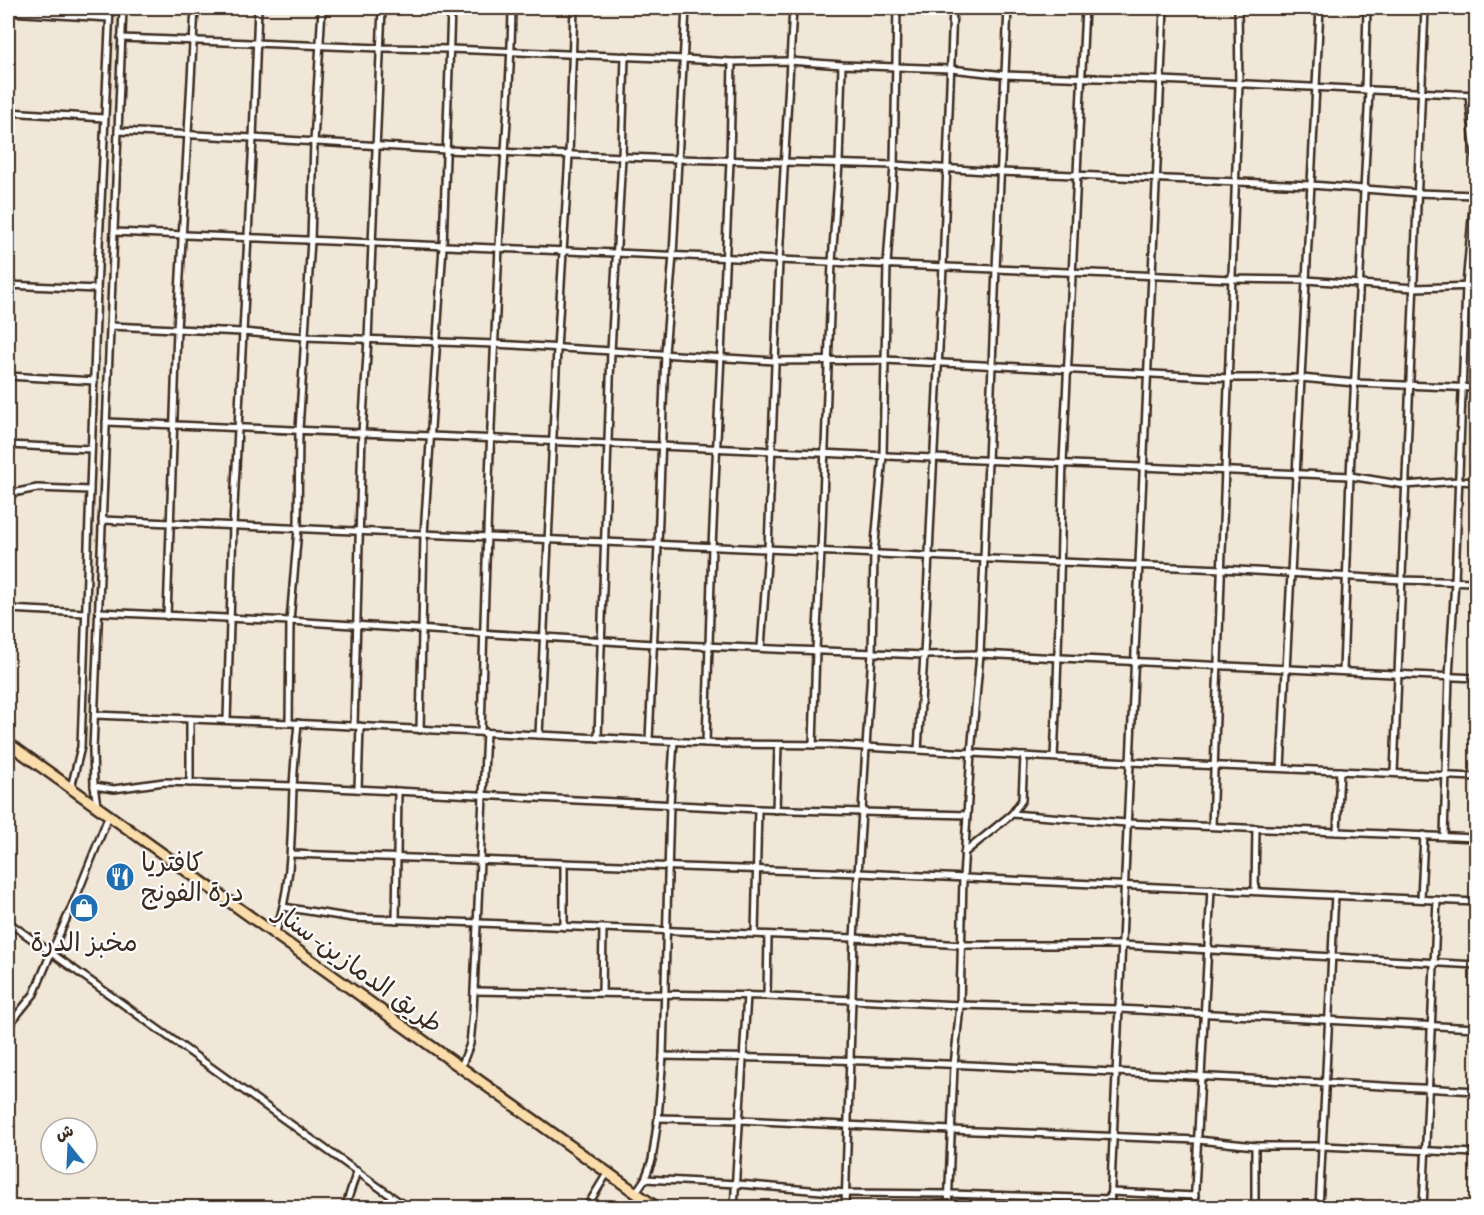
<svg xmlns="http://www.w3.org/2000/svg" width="1484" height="1215" viewBox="0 0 1484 1215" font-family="Caveat,'Playpen Sans Arabic',sans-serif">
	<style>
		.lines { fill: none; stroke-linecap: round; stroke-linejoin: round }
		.minor-casing { stroke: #3b2a1e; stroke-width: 10 }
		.trunk-casing { stroke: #3b2a1e; stroke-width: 14 }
		.minor { stroke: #fff; stroke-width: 5 }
		.trunk { stroke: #fbddab; stroke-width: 9 }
		.labels { text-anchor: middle; stroke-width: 4.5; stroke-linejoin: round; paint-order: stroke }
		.poi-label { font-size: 26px; fill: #3b2a1e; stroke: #fff; text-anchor: start }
		.street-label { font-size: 26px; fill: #3b2a1e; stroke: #fff }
	</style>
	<rect width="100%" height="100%" fill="#f0e7d9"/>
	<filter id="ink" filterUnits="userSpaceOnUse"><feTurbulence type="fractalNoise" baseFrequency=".0167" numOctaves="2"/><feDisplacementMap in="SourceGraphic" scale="12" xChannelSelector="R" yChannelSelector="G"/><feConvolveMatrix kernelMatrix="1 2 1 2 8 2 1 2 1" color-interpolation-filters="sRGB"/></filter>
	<g filter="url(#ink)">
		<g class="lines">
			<g class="minor-casing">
				<g id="minor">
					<polyline points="8,12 109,18"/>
					<polyline points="121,38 381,48 450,49 684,59 732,62 789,61 842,65 951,69 1005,75 1161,80 1476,95"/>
					<polyline points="1365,90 1367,8"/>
					<polyline points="1469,95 1476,164"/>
					<polyline points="8,112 104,118"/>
					<polyline points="118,131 253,138 446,150 677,159 894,165 1001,172 1311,185 1417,193 1476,195"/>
					<polyline points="114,232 1232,279 1306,280 1414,288 1476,286"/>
					<polyline points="8,285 97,289"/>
					<polyline points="110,326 242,332 305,337 495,344 775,361 885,360 1229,378 1301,378 1355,383 1476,388"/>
					<polyline points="8,376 94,381"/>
					<polyline points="106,422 1350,476 1405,485 1459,481 1476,482"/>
					<polyline points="8,445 91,449"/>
					<polyline points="8,494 37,488 90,490"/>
					<polyline points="102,520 1222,569 1402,580 1476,582"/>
					<polyline points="8,609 85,613"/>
					<polyline points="99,612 290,621 653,644 924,655 980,654 1476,678"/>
					<polyline points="167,616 177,329 195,8"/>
					<polyline points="761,648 768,549 779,260 793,8"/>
					<polyline points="1343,671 1350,476 1369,90"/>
					<polyline points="95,715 289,723 728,744 829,745 1130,762 1476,777"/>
					<polyline points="190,719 190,783"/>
					<polyline points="227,720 233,526 253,138 258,8"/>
					<polyline points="289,723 290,621 298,529 299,430 311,240 314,142 322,8"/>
					<polyline points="354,726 362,433 368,339 382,8"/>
					<polyline points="420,730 424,534 443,246 451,8"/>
					<path d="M481,732C485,570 491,409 499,247C503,167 511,88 512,8"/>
					<polyline points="539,735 557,349 569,155 574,8"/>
					<polyline points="598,738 611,351 622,157 625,56"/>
					<polyline points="649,740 658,545 665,353 673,255 686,8"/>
					<polyline points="706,743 712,547 730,161 732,62"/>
					<polyline points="813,745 816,650 821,552 832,262 839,163 842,65"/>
					<polyline points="918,750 924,655 943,267 953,8"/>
					<path d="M1054,757C1059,659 1060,560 1063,462C1069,310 1078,159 1085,8"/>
					<polyline points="1281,768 1320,8"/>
					<polyline points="1394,773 1425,8"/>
					<polyline points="94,786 114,789 164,782 293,786 758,809 967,815"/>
					<polyline points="71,788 81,747 97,289 110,8"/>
					<polyline points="358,789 360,726"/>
					<polyline points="97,805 94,786 93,750 123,8"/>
					<polyline points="776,810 778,745"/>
					<polyline points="1012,814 1127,823 1476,838"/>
					<polyline points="1212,826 1239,84 1238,8"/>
					<polyline points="1337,832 1340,771"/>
					<polyline points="1444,836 1449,676 1455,581 1466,286 1474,196 1476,187"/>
					<polyline points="964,853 1012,814 1022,800 1024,756"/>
					<polyline points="291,854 859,873 1476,902"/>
					<polyline points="564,863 564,927"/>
					<polyline points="1255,891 1256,828"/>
					<polyline points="1421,899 1424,835"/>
					<polyline points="283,907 353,918 854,938 962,945 1122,945 1476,965"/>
					<polyline points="396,920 398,791"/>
					<polyline points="8,922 408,1208"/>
					<path d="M275,934C292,888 291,836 293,788C294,766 296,745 298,723"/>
					<polyline points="755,934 758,809"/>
					<polyline points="474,991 767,996 960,1005 1119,1009 1476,1028"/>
					<polyline points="602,993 603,928"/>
					<polyline points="767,996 768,935"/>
					<polyline points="8,1026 34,994 51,953 77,895 109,815"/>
					<path d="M663,1056C935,1060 1206,1077 1476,1091"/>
					<polyline points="461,1067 470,1044 473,1012 486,732"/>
					<polyline points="658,1118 741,1120 951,1130 1198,1140 1255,1146 1322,1146 1476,1153"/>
					<polyline points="645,1179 737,1184 846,1193 949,1194 1111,1199"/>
					<polyline points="636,1192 645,1179 652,1160 658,1118 663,1056 670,804 674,741"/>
					<polyline points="1111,1192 1195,1196"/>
					<polyline points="345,1208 357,1171"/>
					<polyline points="586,1208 608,1172"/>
					<polyline points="734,1208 747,995"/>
					<polyline points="845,1208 854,938 872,653 874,554 883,455 887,264 894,165 897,8"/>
					<polyline points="948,1208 954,1066 960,1005 963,878 971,753 980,654 996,269 1008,8"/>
					<polyline points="1110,1208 1164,8"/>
					<polyline points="1194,1208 1211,889"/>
					<polyline points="1255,1208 1255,1146"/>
					<polyline points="1319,1208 1335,895"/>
					<polyline points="1423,1208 1437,900"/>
				</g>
			</g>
			<g class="trunk-casing">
				<polyline id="trunk" points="8,743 657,1208"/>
			</g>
			<use href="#minor" class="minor"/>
			<use href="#trunk" class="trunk"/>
		</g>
	</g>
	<defs>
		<g id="restaurant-disc" transform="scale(1.5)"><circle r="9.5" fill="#1f6fb2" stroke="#fff"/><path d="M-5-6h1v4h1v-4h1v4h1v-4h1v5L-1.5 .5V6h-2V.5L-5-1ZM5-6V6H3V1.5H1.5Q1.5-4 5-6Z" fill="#fff"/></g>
		<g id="shop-disc" transform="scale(1.5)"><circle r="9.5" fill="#1f6fb2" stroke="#fff"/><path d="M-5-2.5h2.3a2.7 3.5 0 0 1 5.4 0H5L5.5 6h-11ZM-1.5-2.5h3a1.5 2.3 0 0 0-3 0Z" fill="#fff"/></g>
	</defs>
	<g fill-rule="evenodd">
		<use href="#restaurant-disc" x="120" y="877"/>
		<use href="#shop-disc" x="84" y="908"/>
	</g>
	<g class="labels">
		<g class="poi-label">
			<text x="141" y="871">كافتريا<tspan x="141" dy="30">درة الفونج</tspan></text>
			<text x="84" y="951" text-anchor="middle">مخبز الدرة</text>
		</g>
		<g class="street-label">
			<text transform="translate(359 968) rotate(36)" y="9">طريق الدمازين-سنار</text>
		</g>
	</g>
	<rect width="1484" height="1215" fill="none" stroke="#fff" stroke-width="30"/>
	<rect x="15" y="15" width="1454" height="1185" fill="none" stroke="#3b2a1e" stroke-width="2" filter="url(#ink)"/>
	<g transform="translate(69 1146) rotate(342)"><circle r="28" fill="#ffffff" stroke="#b1aaa5" stroke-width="1.5"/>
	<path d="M0-4.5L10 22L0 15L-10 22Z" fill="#1f6fb2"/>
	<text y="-9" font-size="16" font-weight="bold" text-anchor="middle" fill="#3b2a1e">ش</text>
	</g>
</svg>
